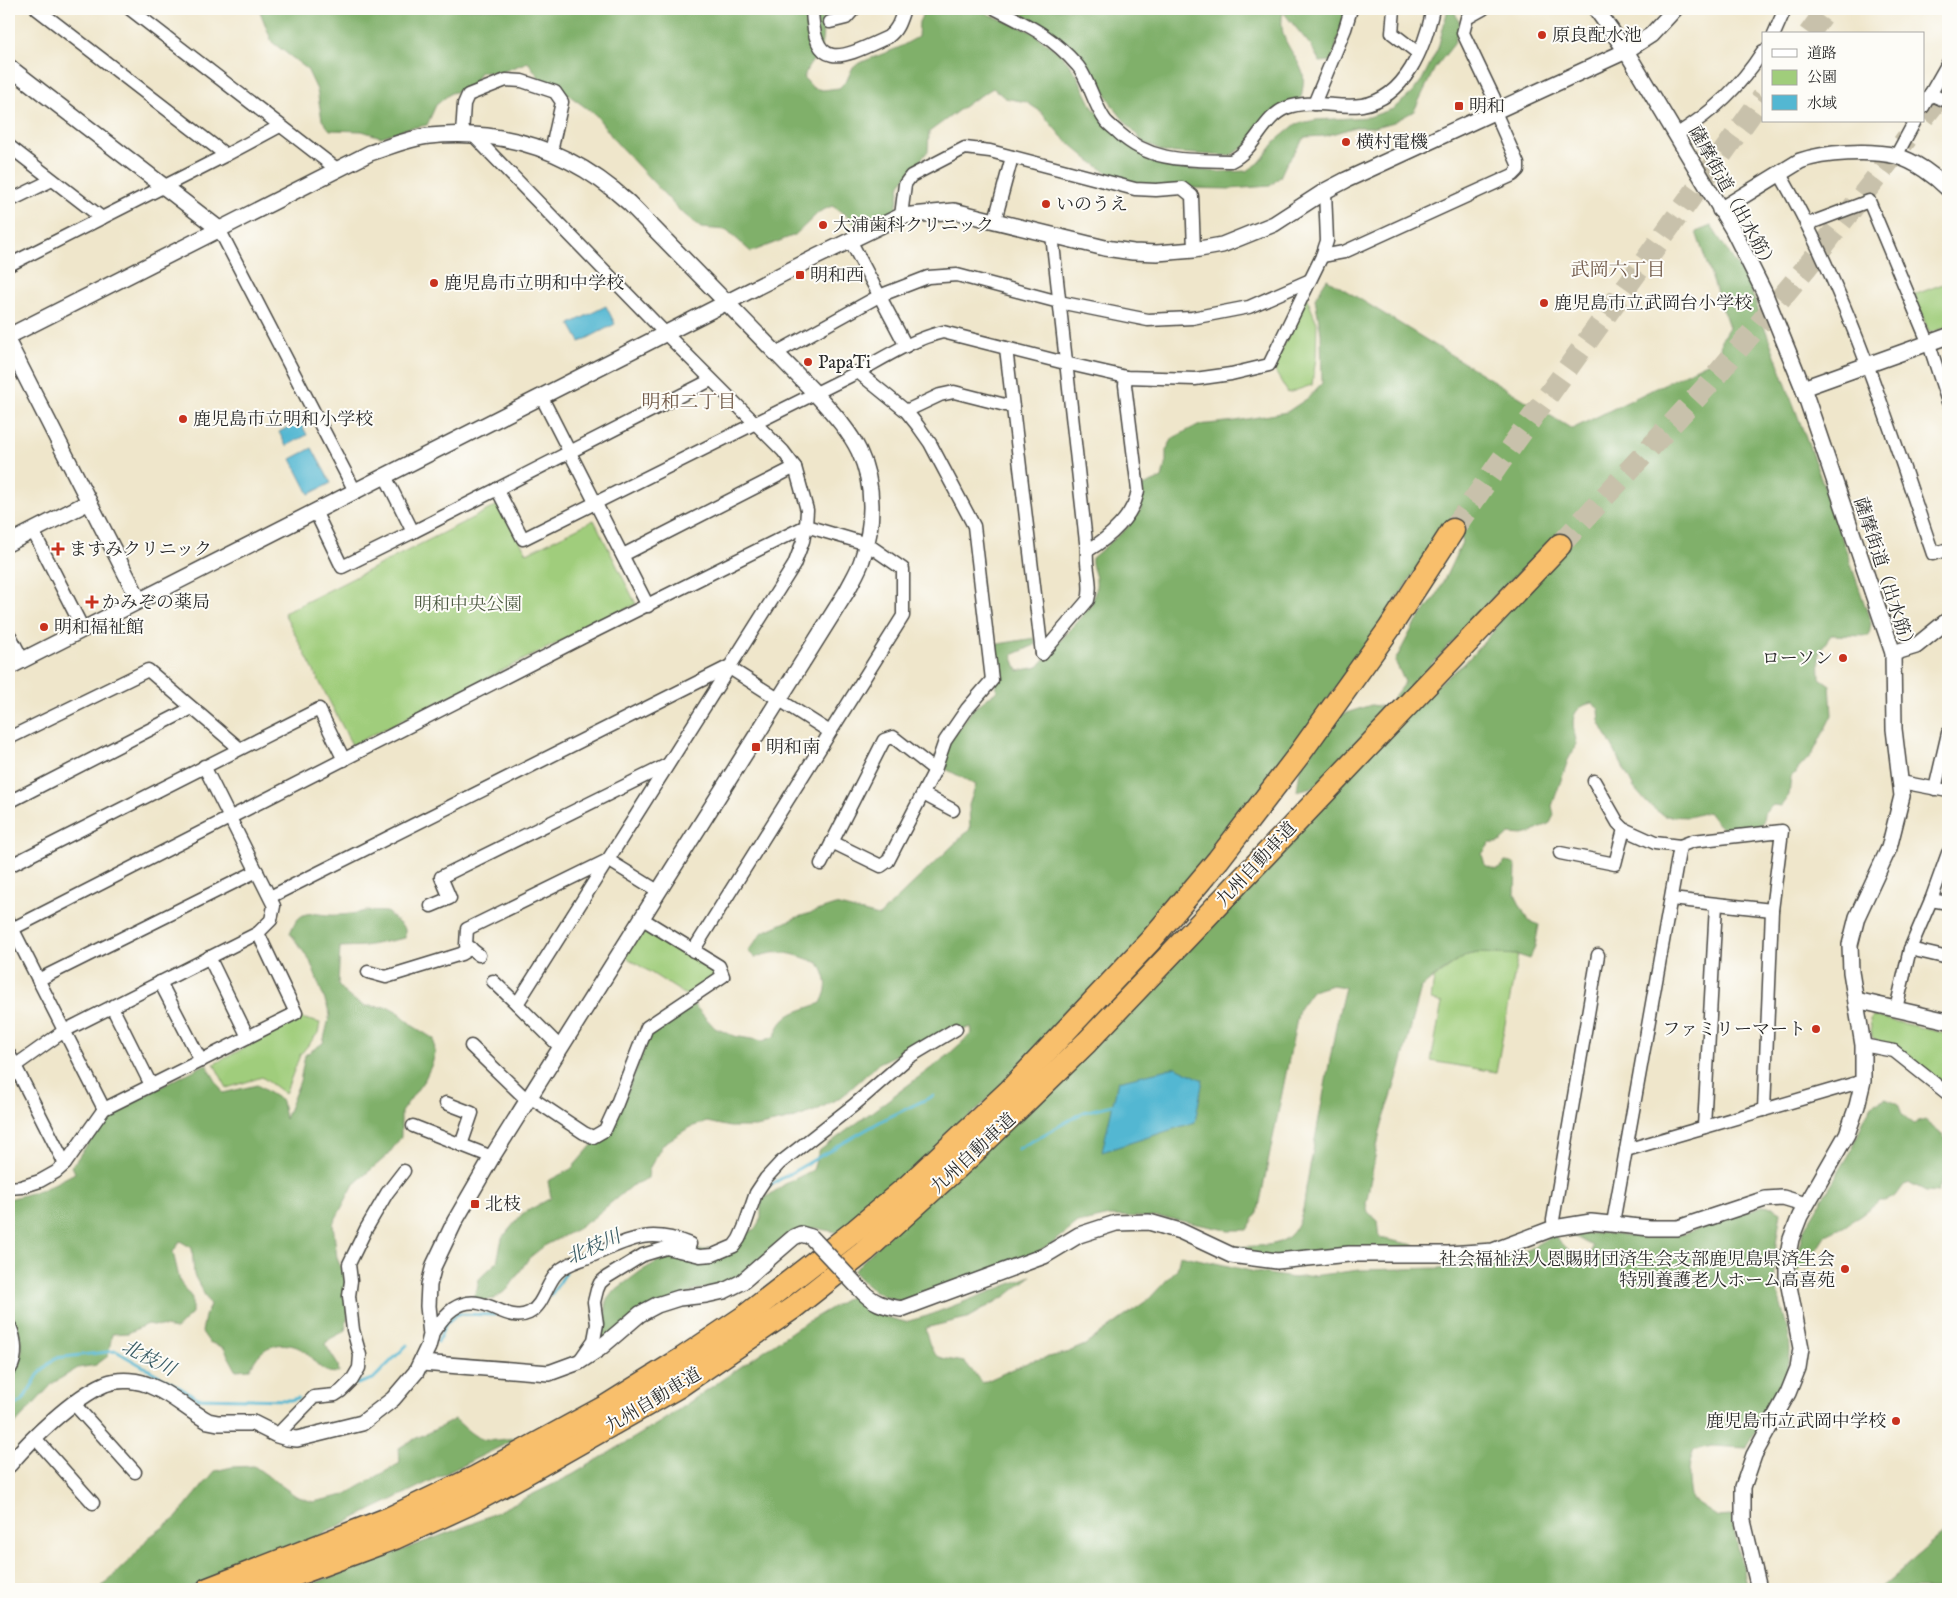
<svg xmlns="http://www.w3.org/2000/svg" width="1957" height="1598" viewBox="0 0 1957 1598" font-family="'IM FELL English','Noto Serif JP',serif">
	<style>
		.green { fill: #a0cd7b; stroke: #667c53 }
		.forest { fill: #80b06b; stroke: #566e4b }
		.water { fill: #53b7d2; stroke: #3f717e }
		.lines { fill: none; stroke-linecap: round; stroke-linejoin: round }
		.stream { stroke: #53b7d2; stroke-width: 3 }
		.motorway-tunnel { stroke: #c8c1ab; stroke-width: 22; stroke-dasharray: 22 11; stroke-linecap: butt }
		.minor-casing { stroke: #484743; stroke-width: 15 }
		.tertiary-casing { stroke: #484743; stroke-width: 18 }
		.motorway-casing { stroke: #484743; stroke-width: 25 }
		.minor { stroke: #fff; stroke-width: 12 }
		.tertiary { stroke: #fff; stroke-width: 15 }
		.motorway { stroke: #f8bf6c; stroke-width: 22 }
		.tertiary-bridge-casing { stroke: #484743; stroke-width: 18; stroke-linecap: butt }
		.tertiary-bridge { stroke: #fff; stroke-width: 15 }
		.poi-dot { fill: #c8321e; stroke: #fdfcf7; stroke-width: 2 }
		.labels { text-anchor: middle; stroke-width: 4; stroke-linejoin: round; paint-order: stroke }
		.poi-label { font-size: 18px; fill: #2b2b2b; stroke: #fdfcf7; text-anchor: start }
		.street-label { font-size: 18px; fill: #2b2b2b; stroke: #fdfcf7 }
		.park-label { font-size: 18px; fill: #4e5c43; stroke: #fdfcf7 }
		.neighbourhood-label { font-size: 19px; fill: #705847; stroke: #fdfcf7 }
		.water-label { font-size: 19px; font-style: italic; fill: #395c65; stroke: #fdfcf7 }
	</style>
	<rect width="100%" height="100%" fill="#fdfcf7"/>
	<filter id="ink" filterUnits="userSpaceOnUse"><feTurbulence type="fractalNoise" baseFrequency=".02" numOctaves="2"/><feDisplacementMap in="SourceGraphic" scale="10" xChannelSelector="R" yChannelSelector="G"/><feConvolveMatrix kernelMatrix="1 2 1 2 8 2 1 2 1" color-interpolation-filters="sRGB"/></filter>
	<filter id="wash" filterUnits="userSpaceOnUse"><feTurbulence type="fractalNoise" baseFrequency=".0096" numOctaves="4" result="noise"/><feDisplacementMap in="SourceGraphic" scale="20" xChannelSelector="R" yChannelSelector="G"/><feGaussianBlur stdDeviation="1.12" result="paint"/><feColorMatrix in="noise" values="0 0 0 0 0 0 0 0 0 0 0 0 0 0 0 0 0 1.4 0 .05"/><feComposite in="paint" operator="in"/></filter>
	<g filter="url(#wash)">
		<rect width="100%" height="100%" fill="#efe6cb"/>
		<g class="green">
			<polygon points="1948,282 1948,327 1932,332 1928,330 1914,295"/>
			<polygon points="1306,296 1317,323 1316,358 1312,385 1288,393 1273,368"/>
			<polygon points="498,505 527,553 594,520 636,604 352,745 284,613"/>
			<polygon points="644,927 715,971 715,977 686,995 626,957"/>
			<polygon points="1478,953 1518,955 1496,1072 1431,1061 1442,1003 1431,1000 1434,978 1467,955"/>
			<polygon points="1872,1016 1948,1034 1947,1088 1872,1037 1870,1019"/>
			<polygon points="301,1018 320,1023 318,1033 300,1055 285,1094 262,1077 227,1088 214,1064"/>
		</g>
		<g class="forest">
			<path d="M259,9H822C823,21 824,37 820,50C816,60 807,64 804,78L813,88L823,90L839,88L847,80L852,69L859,63L898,48L918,37L919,22L925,9H976L1032,32L1062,55L1077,75L1093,108L1148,157L1176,168L1220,172L1247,171L1259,163L1278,139L1296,124L1316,120L1369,117L1393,109L1411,94L1422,80L1438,48L1448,9H1453L1460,23L1454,44L1435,68L1414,111L1394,122L1376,127H1355L1325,136L1305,137L1286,164L1280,177L1270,186L1230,189L1147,187L1122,183L1089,160L1062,137L1040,111L1026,102L1005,98L993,88L970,102L929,132L928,151L900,184L896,211L859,230L845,214L832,206L819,212L795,235L751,252L727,230L701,228L679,210L615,141L596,115L559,88L543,83L528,62L499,73L480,72L472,88L451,93L436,105L427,125L405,129L381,137L362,131L330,130L322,120L317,90L307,69L272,42Z"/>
			<path d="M1009,9H1346L1332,61L1320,62L1311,46L1283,12C1277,41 1295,50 1303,74C1305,79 1301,97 1300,105L1288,108L1263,137L1229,156L1163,152L1143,142L1126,123L1112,105L1100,82L1081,56L1061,38L1027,17Z"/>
			<path d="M1711,226L1747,280L1829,500L1871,623L1869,636L1831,635L1819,652L1820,678L1830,685L1832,715L1813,753L1791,777L1789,795L1781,806L1773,805L1764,814L1763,822L1756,831C1728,834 1726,836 1708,812L1689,817L1664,816L1648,804L1634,788L1600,723L1599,709L1592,703C1568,708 1572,725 1577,744L1568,760L1552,806L1554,815L1550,823L1531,833L1523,835L1509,834C1503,841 1499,844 1490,843L1482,854L1485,865L1496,870L1500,868L1505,861L1512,862L1516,867L1515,895L1528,921L1539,925L1535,946L1530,959L1518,955L1478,953L1467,955L1434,977L1421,988L1400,1069L1380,1131L1366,1204L1368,1212L1378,1221L1380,1238L1414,1245L1420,1249L1274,1258L1231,1247C1244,1246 1264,1247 1277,1243C1301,1235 1304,1208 1306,1188L1338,1016L1345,987L1332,985L1312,991L1299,1009L1258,1212L1247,1230H1227L1167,1218L1110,1216L1078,1223L1053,1243L1026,1258L908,1302C882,1299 870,1290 853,1271L1438,684L1464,664L1492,633L1555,540L1502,588L1320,785L1297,791L1300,768L1337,716L1371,705L1386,707L1405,682L1395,661L1413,627L1437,595L1463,540L1444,527L1374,634L1283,762L1152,930L1017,1072L845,1234L816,1228L797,1231L755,1269L721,1286L695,1290L600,1344L606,1316V1301L614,1291L641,1271L674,1252L704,1250L723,1246L755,1229L761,1218V1201L785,1184L813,1170L819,1151L946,1057L972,1033L971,1027L907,1050L879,1063L844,1095L817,1110L792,1119L756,1127H730L707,1122L690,1127L663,1144L649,1169L648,1178L631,1186L593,1218L577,1229L544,1246L529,1258L508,1289L494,1299L471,1303L477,1289L479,1279L497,1262L502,1238L522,1214L551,1198L548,1181L571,1169L593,1144L614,1126L652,1029L693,1004L715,1028L734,1036L763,1041L775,1036C783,1011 799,1012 821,1003C829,987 828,980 819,963C795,955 780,947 755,958L748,951L763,932L795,918L835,905L879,916L970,829L969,805L976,785L942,767L950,741L973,709L997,691L992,645L1035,638V645L1012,655L1018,671L1038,667L1091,605C1094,597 1097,588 1096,579C1095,572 1091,566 1092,558L1126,529L1141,509L1143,486L1162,478L1166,461V450L1173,438L1198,425L1236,421L1287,412L1308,398L1322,383L1321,333L1315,298L1327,279L1572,429L1719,357L1721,340L1729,327L1696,232Z"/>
			<path d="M366,911L387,912L405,929V938L365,946L340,947L338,985L348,996L364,1006L389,1007L398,1012L413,1026L434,1039L435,1054L432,1064L425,1079L401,1112V1137L388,1155L354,1184L333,1224L337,1258L347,1282L348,1314L345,1331L330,1339L325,1344L338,1365L339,1372C322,1376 315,1360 304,1351C292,1342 271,1342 261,1353C256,1357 253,1364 250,1369L236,1370L224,1348L209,1342L202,1332L205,1316L210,1305L194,1275L192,1248L180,1241L173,1252L180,1282L192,1298V1314L176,1329L147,1324L128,1333L112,1334L108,1356L96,1365L78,1368L53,1383L9,1431C9,1415 7,1399 9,1384C9,1377 17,1370 20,1363C25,1349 20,1326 9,1316V1249L12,1244L9,1243V1199L42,1190L75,1173L72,1166L106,1119L116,1110L206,1064L223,1093L257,1085L282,1101L285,1119L300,1081L305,1055L323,1043L330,1014L310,961L290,933C302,903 315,917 338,915C348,915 357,913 366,911Z"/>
			<polygon points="1886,1098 1898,1104 1902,1114 1913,1124 1925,1120 1940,1132 1948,1142 1948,1165 1938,1192 1926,1191 1910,1183 1904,1185 1896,1196 1886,1201 1879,1201 1845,1226 1826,1235 1809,1261 1797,1273 1795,1264 1803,1231 1852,1150 1865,1117 1872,1105"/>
			<path d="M1762,1206L1773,1207L1781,1212C1778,1233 1773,1256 1775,1277C1778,1307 1794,1332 1789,1363C1785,1391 1760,1424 1746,1448L1713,1446L1694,1450C1687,1467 1688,1481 1692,1500L1718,1517L1731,1516L1747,1589H299L474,1523L572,1475L662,1421L797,1328L853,1295L886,1317L905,1322L927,1316L1031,1276L1006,1296L967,1318L925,1328C933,1360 934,1357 965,1362L982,1383L1031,1361L1066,1353L1085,1345L1149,1299L1177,1269L1180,1255L1255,1272L1294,1278L1360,1270L1440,1268L1493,1262L1522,1253L1553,1235L1574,1256L1583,1261L1590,1259L1593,1246L1569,1234L1603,1233L1641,1237L1684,1234Z"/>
			<path d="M455,1419C483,1445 483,1442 520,1437L286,1552L185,1589H99L133,1557L148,1538L176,1518L215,1471L232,1467L254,1466L296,1496L313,1502L345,1495L400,1463L399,1448C417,1436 437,1430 455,1419Z"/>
			<polygon points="1948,1530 1948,1589 1879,1589"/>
		</g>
		<g class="water">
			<polygon points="606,306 615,324 580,342 570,324"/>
			<polygon points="300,421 307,435 286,446 279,432"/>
			<polygon points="312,448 331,483 309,494 291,459"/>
			<polygon points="1176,1067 1203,1080 1195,1122 1102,1152 1118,1081"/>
		</g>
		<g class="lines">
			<g class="stream">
				<polyline points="1018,1149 1084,1112 1116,1104"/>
				<polyline points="765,1188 883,1120 933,1096"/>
				<polyline points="551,1295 566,1273"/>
				<polyline points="438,1342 446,1323 457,1314 495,1315"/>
				<polyline points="357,1384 373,1379 407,1345"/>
				<polyline points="9,1410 23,1400 40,1372 55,1358 116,1351 198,1398 290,1400 298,1398"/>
			</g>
		</g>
	</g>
	<g filter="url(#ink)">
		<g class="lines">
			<g class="motorway-tunnel">
				<polyline points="1809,34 1827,9"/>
				<polyline points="1923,118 1948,86"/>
				<polyline points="1453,530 1498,465 1763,97"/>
				<polyline points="1560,545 1709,384 1806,268 1907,138"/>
			</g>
			<g class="minor-casing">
				<g id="minor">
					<polyline points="37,9 226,155"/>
					<polyline points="130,9 338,170"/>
					<path d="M812,9C814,75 844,57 888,37C898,30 900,20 904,9"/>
					<path d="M996,9C1029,26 1052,36 1077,65C1088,77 1094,105 1105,120C1109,125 1115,129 1119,133C1151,163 1190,160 1231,161C1255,150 1263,117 1286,108C1311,98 1337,109 1362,105C1406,98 1425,46 1433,9"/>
					<polyline points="1394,9 1392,33 1418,53"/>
					<polyline points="830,22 846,18 854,9"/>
					<polyline points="1774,34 1785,9"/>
					<polyline points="1930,94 1948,102"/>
					<polyline points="1314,104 1345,29 1351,9"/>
					<polyline points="1923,107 1948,63"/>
					<polyline points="462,134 464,104 468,95 506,80 522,81 555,92 562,102 551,152"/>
					<polyline points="472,134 665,333 783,451 795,467 807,510 806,526 803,541 794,565 517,1004 561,1048"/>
					<path d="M1676,135C1714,111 1739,88 1763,51"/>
					<polyline points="9,146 102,218"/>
					<polyline points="1896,156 1915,121"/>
					<path d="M1780,174C1848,293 1889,425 1933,554L1948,549"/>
					<polyline points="9,201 52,180"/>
					<polyline points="901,216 905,184 911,176 965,148 990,151 1135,189 1156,190 1182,188 1192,196 1194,250"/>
					<polyline points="995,220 1012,157"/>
					<polyline points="1808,224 1869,201 1929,344 1948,402"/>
					<polyline points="219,229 355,491"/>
					<polyline points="1052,235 1087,551"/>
					<polyline points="850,240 906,346"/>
					<polyline points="1322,256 1344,252 1513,175 1518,170 1518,164 1495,112 1494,98 1463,33 1467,18 1483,9"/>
					<polyline points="9,265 226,155 280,126"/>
					<polyline points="1006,348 1042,654"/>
					<polyline points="776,353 879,296 928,277 957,275 1059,302 1148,320 1192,318 1249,307 1308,281"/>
					<polyline points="541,396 648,606"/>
					<polyline points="906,411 940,395 954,392 1013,407"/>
					<polyline points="385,476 413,532 711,380"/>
					<path d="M497,489L523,539L858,372C885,357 913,339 943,332L1065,363L1126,377L1195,379L1231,374L1269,365L1322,256L1327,241L1325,191"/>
					<polyline points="315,511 342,567 413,532"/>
					<polyline points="33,531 83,629"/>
					<polyline points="623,555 795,467"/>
					<path d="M1042,654L1088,600C1093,583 1085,568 1087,551C1109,538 1134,516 1138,490L1125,385L1126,377"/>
					<polyline points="9,738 148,670 239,748"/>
					<polyline points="1594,781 1618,823 1624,829 1655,843 1680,846 1693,841 1782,831 1772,910 1764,1110"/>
					<polyline points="1901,782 1948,791"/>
					<polyline points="1935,789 1948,733"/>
					<polyline points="923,794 953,810"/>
					<polyline points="9,802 192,708"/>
					<polyline points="832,842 881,866 888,861 935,770 945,741 967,709 992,680 974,526 930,443 918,426 906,411 858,372"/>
					<polyline points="1560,853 1615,864 1624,829"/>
					<polyline points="821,864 884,740 893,737 935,770"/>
					<polyline points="9,866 319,709 344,760"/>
					<polyline points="270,897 728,667 830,732"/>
					<polyline points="1671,899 1772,910"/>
					<polyline points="1931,900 1948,903"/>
					<polyline points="431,906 450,898 441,877 667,765"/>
					<polyline points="9,922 104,1109"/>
					<polyline points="12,929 597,630 806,526 867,544 903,569 903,616 693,951"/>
					<polyline points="1910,949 1948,958"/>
					<polyline points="479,955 466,945 467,929 608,860 658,891"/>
					<polyline points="209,957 248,1037"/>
					<polyline points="368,972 386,977 461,954 471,948"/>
					<polyline points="38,980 257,871"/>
					<polyline points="493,981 517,1004"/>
					<polyline points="160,982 201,1061"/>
					<polyline points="112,1007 151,1085"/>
					<polyline points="1896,1009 1910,949 1931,900 1948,853"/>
					<polyline points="1863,1045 1894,1051 1948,1094"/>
					<polyline points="471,1046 528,1101"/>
					<polyline points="9,1054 65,1164"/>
					<polyline points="9,1070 64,1031 258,933"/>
					<polyline points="530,1097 584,1133 593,1137 605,1130 616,1106 647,1027 723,976 719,966 641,918"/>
					<polyline points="446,1103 472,1113 461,1145"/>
					<polyline points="413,1126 492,1157"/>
					<polyline points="1704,1127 1716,905"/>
					<polyline points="1626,1150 1863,1081"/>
					<polyline points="9,1188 21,1187 40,1181 56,1172 65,1164 104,1109 296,1013 258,933 271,920 274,906 204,766"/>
					<polyline points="1613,1223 1680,846"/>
					<polyline points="1554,1228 1553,1220 1598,955"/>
					<path d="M431,1335C438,1326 443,1316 453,1309C483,1288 504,1325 529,1313C544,1305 546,1284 557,1273C566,1263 580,1261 591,1256C630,1240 647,1227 690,1244L686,1253"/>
					<polyline points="580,1360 594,1340 597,1324 594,1302 597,1290 600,1283 607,1277 643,1255 666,1248 700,1256 713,1255 734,1246 739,1239 744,1228 756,1193 766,1178 780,1163 854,1105 909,1057 956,1029"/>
					<polyline points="74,1404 135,1472"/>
					<polyline points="277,1435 314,1397 335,1395 341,1391 352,1380 359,1368 360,1355 353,1330 349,1296 351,1281 349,1264 366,1229 387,1193 404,1171"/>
					<polyline points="34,1437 93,1503"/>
				</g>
			</g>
			<g class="tertiary-casing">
				<g id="tertiary">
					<polyline points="1596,9 1626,51 1733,230 1764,292 1803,388 1893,653 1894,729 1902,796 1889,848 1857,917 1850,945 1851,972 1863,1045 1863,1081 1857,1106 1847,1134 1800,1216 1791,1239 1787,1260 1787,1276 1801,1348 1798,1368 1788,1393 1754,1455 1743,1487 1743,1521 1759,1589"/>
					<polyline points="9,67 219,229"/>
					<path d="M1720,210L1800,161C1824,152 1871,150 1896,156C1915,161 1935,176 1948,189"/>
					<path d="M9,336L370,153C389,147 409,138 429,136C506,128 572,151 629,203L815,393C831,411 849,430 859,451C875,485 874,525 862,560C859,570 852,581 847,591L492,1157L455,1221L434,1265L429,1285L428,1306L431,1335L428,1347L416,1372L393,1399L362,1423L297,1439L287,1438L277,1435L253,1423H218L208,1421C189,1411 173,1395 153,1387C139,1380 120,1378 105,1384C73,1398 31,1439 9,1465"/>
					<polyline points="9,344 139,600"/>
					<polyline points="1803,388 1948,336"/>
					<polyline points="9,543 89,502"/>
					<polyline points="9,637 21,660"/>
					<polyline points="1893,653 1916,646 1948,620"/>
					<polyline points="9,667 818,256 901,216 954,211 1105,248 1133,252 1157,253 1194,250 1222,245 1274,224 1325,191 1346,180 1626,51 1651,35 1675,9"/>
					<polyline points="1856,1000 1948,1021"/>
					<path d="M860,1289C872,1303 884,1306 901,1309L1044,1256L1079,1235L1116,1223L1149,1222L1180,1231L1231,1255L1277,1261L1349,1254H1448L1493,1251L1554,1228L1591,1222L1650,1228H1678L1765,1199L1783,1198L1806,1205"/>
					<path d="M9,1328C14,1339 16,1357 9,1368"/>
					<polyline points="422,1363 549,1373 579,1362 599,1349 640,1314 657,1305 679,1298 706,1295 724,1291 742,1282 794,1237 801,1234 811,1237"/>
				</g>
			</g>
			<g class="motorway-casing">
				<g id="motorway">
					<polyline points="208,1589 390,1518 476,1477 603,1408 683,1358 744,1317 856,1230 908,1186 1010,1090 1150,941 1218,860 1298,756 1389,629 1453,530"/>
					<polyline points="257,1589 395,1538 469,1504 523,1475 678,1387 793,1308 865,1251 971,1155 1087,1042 1560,545"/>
				</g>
			</g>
			<use href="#minor" class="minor"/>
			<use href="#tertiary" class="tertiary"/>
			<use href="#motorway" class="motorway"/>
			<g class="tertiary-bridge-casing">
				<polyline id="tertiary-bridge" points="811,1237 860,1289"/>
			</g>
			<use href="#tertiary-bridge" class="tertiary-bridge"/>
		</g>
	</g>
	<g class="poi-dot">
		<circle cx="1542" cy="35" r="5"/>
		<rect x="1454" y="101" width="10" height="10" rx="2.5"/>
		<circle cx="1346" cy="142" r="5"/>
		<circle cx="1046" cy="204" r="5"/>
		<circle cx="823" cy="225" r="5"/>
		<rect x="795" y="270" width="10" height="10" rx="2.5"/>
		<circle cx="434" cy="283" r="5"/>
		<circle cx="1544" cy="303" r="5"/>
		<circle cx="808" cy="362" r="5"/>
		<circle cx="183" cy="419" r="5"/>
		<path d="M55.5 541.5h5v5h5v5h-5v5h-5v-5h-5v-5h5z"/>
		<path d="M89.5 594.5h5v5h5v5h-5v5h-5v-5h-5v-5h5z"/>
		<circle cx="44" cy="627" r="5"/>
		<circle cx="1843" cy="658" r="5"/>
		<rect x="751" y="742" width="10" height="10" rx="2.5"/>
		<circle cx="1816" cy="1029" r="5"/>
		<rect x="470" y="1199" width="10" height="10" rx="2.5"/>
		<circle cx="1845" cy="1269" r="5"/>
		<circle cx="1896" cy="1421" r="5"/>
	</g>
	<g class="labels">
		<g class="poi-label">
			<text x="1552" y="41">原良配水池</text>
			<text x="1469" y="112">明和</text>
			<text x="1356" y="148">横村電機</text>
			<text x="1056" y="210">いのうえ</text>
			<text x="833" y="231">大浦歯科クリニック</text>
			<text x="810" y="281">明和西</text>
			<text x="444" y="289">鹿児島市立明和中学校</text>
			<text x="1554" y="309">鹿児島市立武岡台小学校</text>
			<text x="818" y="368">PapaTi</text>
			<text x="193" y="425">鹿児島市立明和小学校</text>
			<text x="69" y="555">ますみクリニック</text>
			<text x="102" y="608">かみぞの薬局</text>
			<text x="54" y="633">明和福祉館</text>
			<text x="1833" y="664" text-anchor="end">ローソン</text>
			<text x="766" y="753">明和南</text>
			<text x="1806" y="1035" text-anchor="end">ファミリーマート</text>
			<text x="485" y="1210">北枝</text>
			<text x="1835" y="1265" text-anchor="end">社会福祉法人恩賜財団済生会支部鹿児島県済生会<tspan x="1835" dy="21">特別養護老人ホーム高喜苑</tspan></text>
			<text x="1886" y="1427" text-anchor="end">鹿児島市立武岡中学校</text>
		</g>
		<g class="street-label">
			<text transform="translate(1733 198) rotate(61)" y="6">薩摩街道（出水筋）</text>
			<text transform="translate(1885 575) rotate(72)" y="6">薩摩街道（出水筋）</text>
			<text transform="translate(1256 864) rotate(-47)" y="6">九州自動車道</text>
			<text transform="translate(973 1153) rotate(-43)" y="6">九州自動車道</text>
			<text transform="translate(653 1400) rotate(-31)" y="6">九州自動車道</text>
		</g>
		<g class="park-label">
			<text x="468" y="610">明和中央公園</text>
		</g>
		<g class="neighbourhood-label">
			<text x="1618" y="276">武岡六丁目</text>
			<text x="689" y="408">明和二丁目</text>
		</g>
		<g class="water-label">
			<text transform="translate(593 1246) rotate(-24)" y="7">北枝川</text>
			<text transform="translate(149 1357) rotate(27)" y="7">北枝川</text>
		</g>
	</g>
	<rect width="1957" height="1598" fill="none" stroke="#fdfcf7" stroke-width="30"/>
	<rect x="1762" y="32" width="162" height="90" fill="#fdfcf7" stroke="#a9a8a5"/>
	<rect x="1772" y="49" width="25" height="8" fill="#ffffff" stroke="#a9a8a5"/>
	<text x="1807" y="58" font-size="15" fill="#2b2b2b">道路</text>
	<rect x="1772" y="70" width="25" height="15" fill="#a0cd7b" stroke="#a9a8a5"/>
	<text x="1807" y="82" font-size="15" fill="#2b2b2b">公園</text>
	<rect x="1772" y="95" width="25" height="15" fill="#53b7d2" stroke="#a9a8a5"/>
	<text x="1807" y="108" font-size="15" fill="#2b2b2b">水域</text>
</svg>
